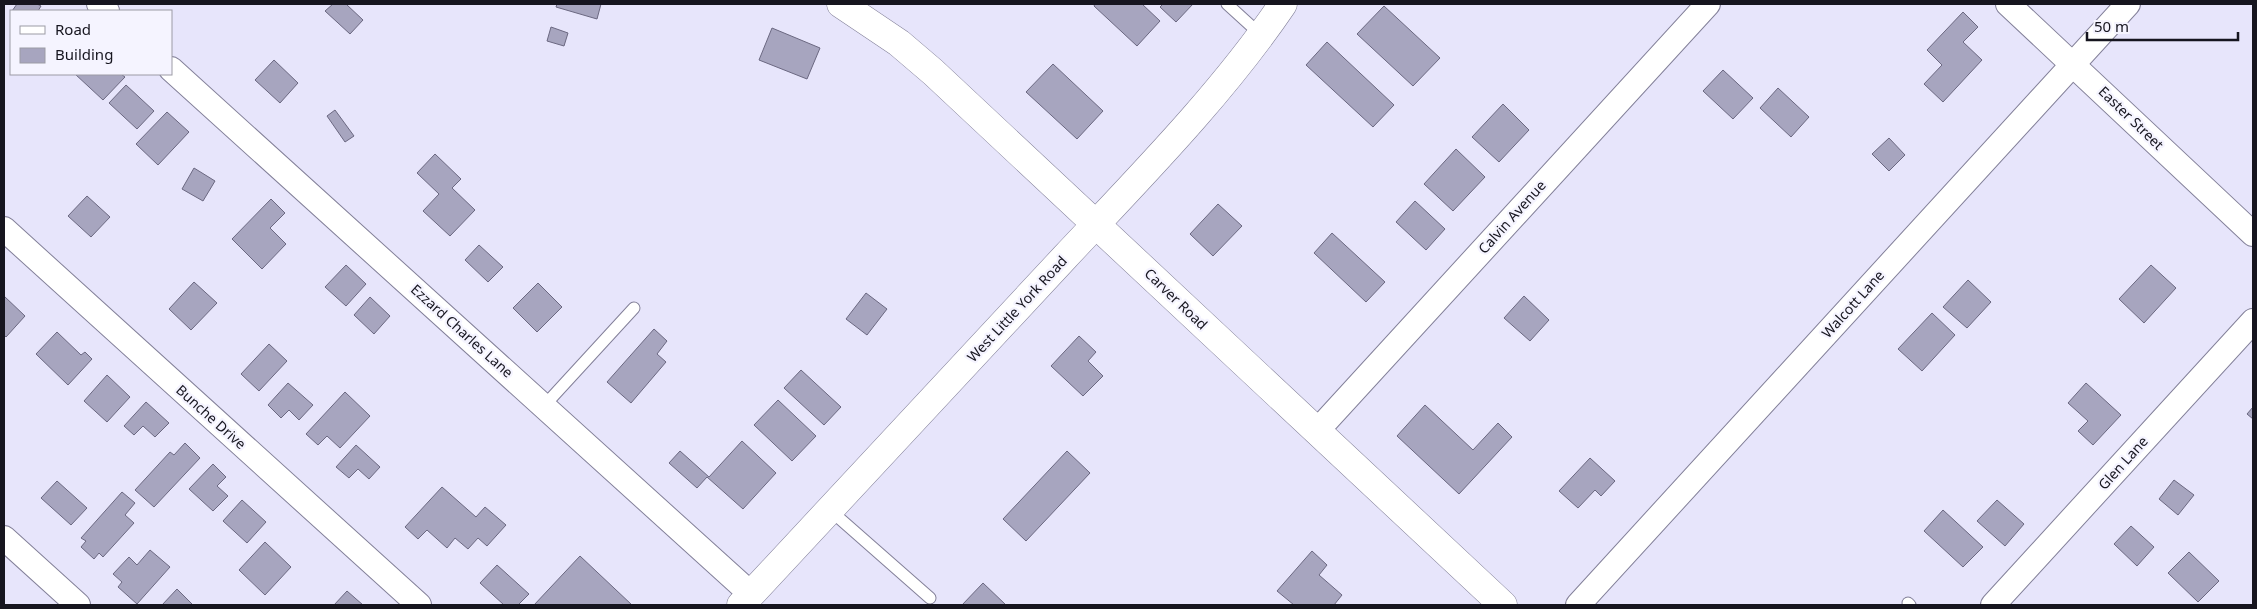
<svg xmlns="http://www.w3.org/2000/svg" width="2257" height="609" viewBox="0 0 2257 609" font-family="'Noto Sans',sans-serif">
	<style>
		.building { fill: #a7a5bf; stroke: #6b6881 }
		.lines { fill: none; stroke-linecap: round; stroke-linejoin: round }
		.lane-casing { stroke: #838099; stroke-width: 13 }
		.street-casing { stroke: #838099; stroke-width: 26 }
		.secondary-casing { stroke: #838099; stroke-width: 29 }
		.lane { stroke: #fff; stroke-width: 11 }
		.street { stroke: #fff; stroke-width: 24 }
		.secondary { stroke: #fff; stroke-width: 28 }
		.labels { text-anchor: middle; stroke-width: 4.5; stroke-linejoin: round; paint-order: stroke }
		.street-label { font-size: 14px; fill: #16151f; stroke: #f5f4ff }
	</style>
	<rect width="100%" height="100%" fill="#e7e5fb"/>
	<g class="building">
		<polygon points="17,4 37,4 41,6 38,11 12,11"/>
		<polygon points="333,4 346,4 363,20 350,34 325,11"/>
		<polygon points="557,4 601,4 597,19 556,7"/>
		<polygon points="1095,4 1142,4 1160,21 1137,46 1094,6"/>
		<polygon points="1163,4 1193,4 1176,22 1160,7"/>
		<polygon points="1384,6 1440,58 1413,86 1357,34"/>
		<polygon points="1963,12 1978,27 1963,42 1982,60 1943,102 1924,84 1942,65 1927,50"/>
		<polygon points="551,27 568,33 564,46 547,41"/>
		<polygon points="772,28 820,48 807,79 759,60"/>
		<polygon points="1327,42 1394,105 1373,127 1306,65"/>
		<polygon points="274,60 298,83 280,103 255,80"/>
		<polygon points="1053,64 1103,111 1077,139 1026,92"/>
		<polygon points="1723,70 1753,98 1733,119 1703,91"/>
		<polygon points="75,74 121,74 125,77 103,100"/>
		<polygon points="126,85 154,111 137,129 109,103"/>
		<polygon points="1778,88 1809,117 1791,137 1760,108"/>
		<polygon points="1503,104 1529,130 1499,162 1472,137"/>
		<polygon points="335,110 354,136 345,142 327,116"/>
		<polygon points="167,112 189,132 158,165 136,144"/>
		<polygon points="1889,138 1905,155 1889,171 1872,154"/>
		<polygon points="1456,149 1485,177 1453,211 1424,184"/>
		<polygon points="435,154 461,179 452,188 475,210 450,236 423,211 439,194 417,173"/>
		<polygon points="194,168 215,181 203,201 182,189"/>
		<polygon points="87,196 110,217 91,237 68,216"/>
		<polygon points="271,199 285,213 270,228 286,244 262,269 232,239"/>
		<polygon points="1415,201 1445,229 1426,250 1396,222"/>
		<polygon points="1218,204 1242,226 1213,256 1190,234"/>
		<polygon points="1332,233 1385,282 1366,302 1314,253"/>
		<polygon points="479,245 503,267 488,282 465,260"/>
		<polygon points="346,265 366,284 346,306 325,287"/>
		<polygon points="2151,265 2176,288 2144,323 2119,299"/>
		<polygon points="1968,280 1991,302 1967,328 1943,307"/>
		<polygon points="194,282 217,303 191,330 169,309"/>
		<polygon points="538,283 562,307 537,332 513,308"/>
		<polygon points="866,293 887,309 867,335 846,319"/>
		<polygon points="4,296 25,316 6,337 4,335"/>
		<polygon points="1524,296 1549,320 1530,341 1504,318"/>
		<polygon points="370,297 390,316 374,334 354,315"/>
		<polygon points="1932,313 1955,335 1922,371 1898,349"/>
		<polygon points="654,329 667,341 657,354 666,362 631,403 607,382"/>
		<polygon points="57,332 81,355 85,352 92,359 68,385 36,354"/>
		<polygon points="1079,336 1096,352 1088,361 1103,376 1083,396 1051,366"/>
		<polygon points="269,344 287,361 259,391 241,374"/>
		<polygon points="801,370 841,407 824,425 784,388"/>
		<polygon points="107,375 130,397 107,422 84,401"/>
		<polygon points="288,383 313,405 299,420 289,410 281,418 268,405"/>
		<polygon points="2086,383 2121,415 2093,445 2078,431 2088,421 2068,403"/>
		<polygon points="345,392 370,416 340,448 327,436 318,445 306,434"/>
		<polygon points="778,400 816,436 792,461 754,425"/>
		<polygon points="146,402 169,423 155,437 143,426 134,435 124,426"/>
		<polygon points="1425,405 1473,450 1498,423 1512,437 1459,494 1397,436"/>
		<polygon points="2253,407 2253,419 2247,414"/>
		<polygon points="742,441 776,473 743,509 707,477 697,488 669,463 680,451 709,477"/>
		<polygon points="185,443 200,458 154,507 135,490 170,452 174,455"/>
		<polygon points="356,445 380,467 369,479 358,469 349,478 336,467"/>
		<polygon points="1067,451 1090,473 1026,541 1003,519"/>
		<polygon points="1590,458 1615,481 1601,496 1595,490 1578,508 1559,491"/>
		<polygon points="213,464 226,477 217,486 228,496 213,511 189,489"/>
		<polygon points="2174,480 2194,495 2178,515 2159,499"/>
		<polygon points="57,481 87,508 71,525 41,498"/>
		<polygon points="442,487 476,517 485,507 506,525 487,546 478,538 468,549 455,538 447,548 427,530 418,539 405,527"/>
		<polygon points="122,492 135,503 125,515 134,523 103,557 99,553 94,559 81,547 86,541 81,538"/>
		<polygon points="242,500 266,522 247,543 223,521"/>
		<polygon points="1997,500 2024,524 2005,546 1977,521"/>
		<polygon points="1943,510 1983,547 1963,567 1924,531"/>
		<polygon points="2131,526 2154,547 2137,566 2114,544"/>
		<polygon points="265,542 291,567 265,595 239,570"/>
		<polygon points="150,550 170,567 137,604 118,587 122,582 113,574 129,557 137,565"/>
		<polygon points="1312,551 1327,565 1319,575 1342,595 1334,605 1294,605 1277,591"/>
		<polygon points="2189,552 2219,581 2198,602 2168,573"/>
		<polygon points="580,556 632,605 534,605"/>
		<polygon points="497,565 529,594 518,605 504,605 480,583"/>
		<polygon points="983,583 1006,605 962,605"/>
		<polygon points="177,589 193,605 162,605"/>
		<polygon points="347,591 363,605 334,605"/>
	</g>
	<g class="lines">
		<g class="lane-casing">
			<g id="lane">
				<polyline points="1227,4 1261,35"/>
				<polyline points="544,406 634,308"/>
				<polyline points="830,510 930,598"/>
				<polyline points="1908,603 1910,605"/>
			</g>
		</g>
		<g class="street-casing">
			<g id="street">
				<polyline points="99,4 107,11"/>
				<polyline points="2008,4 2253,234"/>
				<polyline points="171,69 751,594"/>
				<polyline points="4,229 419,605"/>
				<polyline points="1316,432 1708,4"/>
				<polyline points="4,538 78,605"/>
				<polyline points="1578,605 2128,4"/>
				<polyline points="1993,605 2253,321"/>
			</g>
		</g>
		<g class="secondary-casing">
			<g id="secondary">
				<polyline points="841,4 899,43 933,72 1503,605"/>
				<path d="M741,605C849,489 957,373 1065,257C1140,177 1222,94 1283,4"/>
			</g>
		</g>
		<use href="#lane" class="lane"/>
		<use href="#street" class="street"/>
		<use href="#secondary" class="secondary"/>
	</g>
	<g class="labels">
		<g class="street-label">
			<text transform="translate(2131 118) rotate(44)" y="5">Easter Street</text>
			<text transform="translate(1512 217) rotate(-48)" y="5">Calvin Avenue</text>
			<text transform="translate(1176 299) rotate(44)" y="5">Carver Road</text>
			<text transform="translate(1853 304) rotate(-48)" y="5">Walcott Lane</text>
			<text transform="translate(1017 309) rotate(-47)" y="5">West Little York Road</text>
			<text transform="translate(462 331) rotate(42)" y="5">Ezzard Charles Lane</text>
			<text transform="translate(211 417) rotate(42)" y="5">Bunche Drive</text>
			<text transform="translate(2123 463) rotate(-48)" y="5">Glen Lane</text>
		</g>
	</g>
	<rect width="2257" height="609" fill="none" stroke="#16151f" stroke-width="10"/>
	<rect x="10" y="10" width="162" height="65" fill="#f5f4ff" stroke="#9c9ba5"/>
	<rect x="20" y="26" width="25" height="8" fill="#ffffff" stroke="#9c9ba5"/>
	<text x="55" y="35" font-size="15" fill="#16151f">Road</text>
	<rect x="20" y="48" width="25" height="15" fill="#a7a5bf" stroke="#9c9ba5"/>
	<text x="55" y="60" font-size="15" fill="#16151f">Building</text>
	<path d="M2087 32v8h151v-8" fill="none" stroke="#16151f" stroke-width="2.5"/>
	<text x="2094" y="32" font-size="15" fill="#16151f" stroke="#f5f4ff" stroke-width="4" paint-order="stroke">50 m</text>
</svg>
